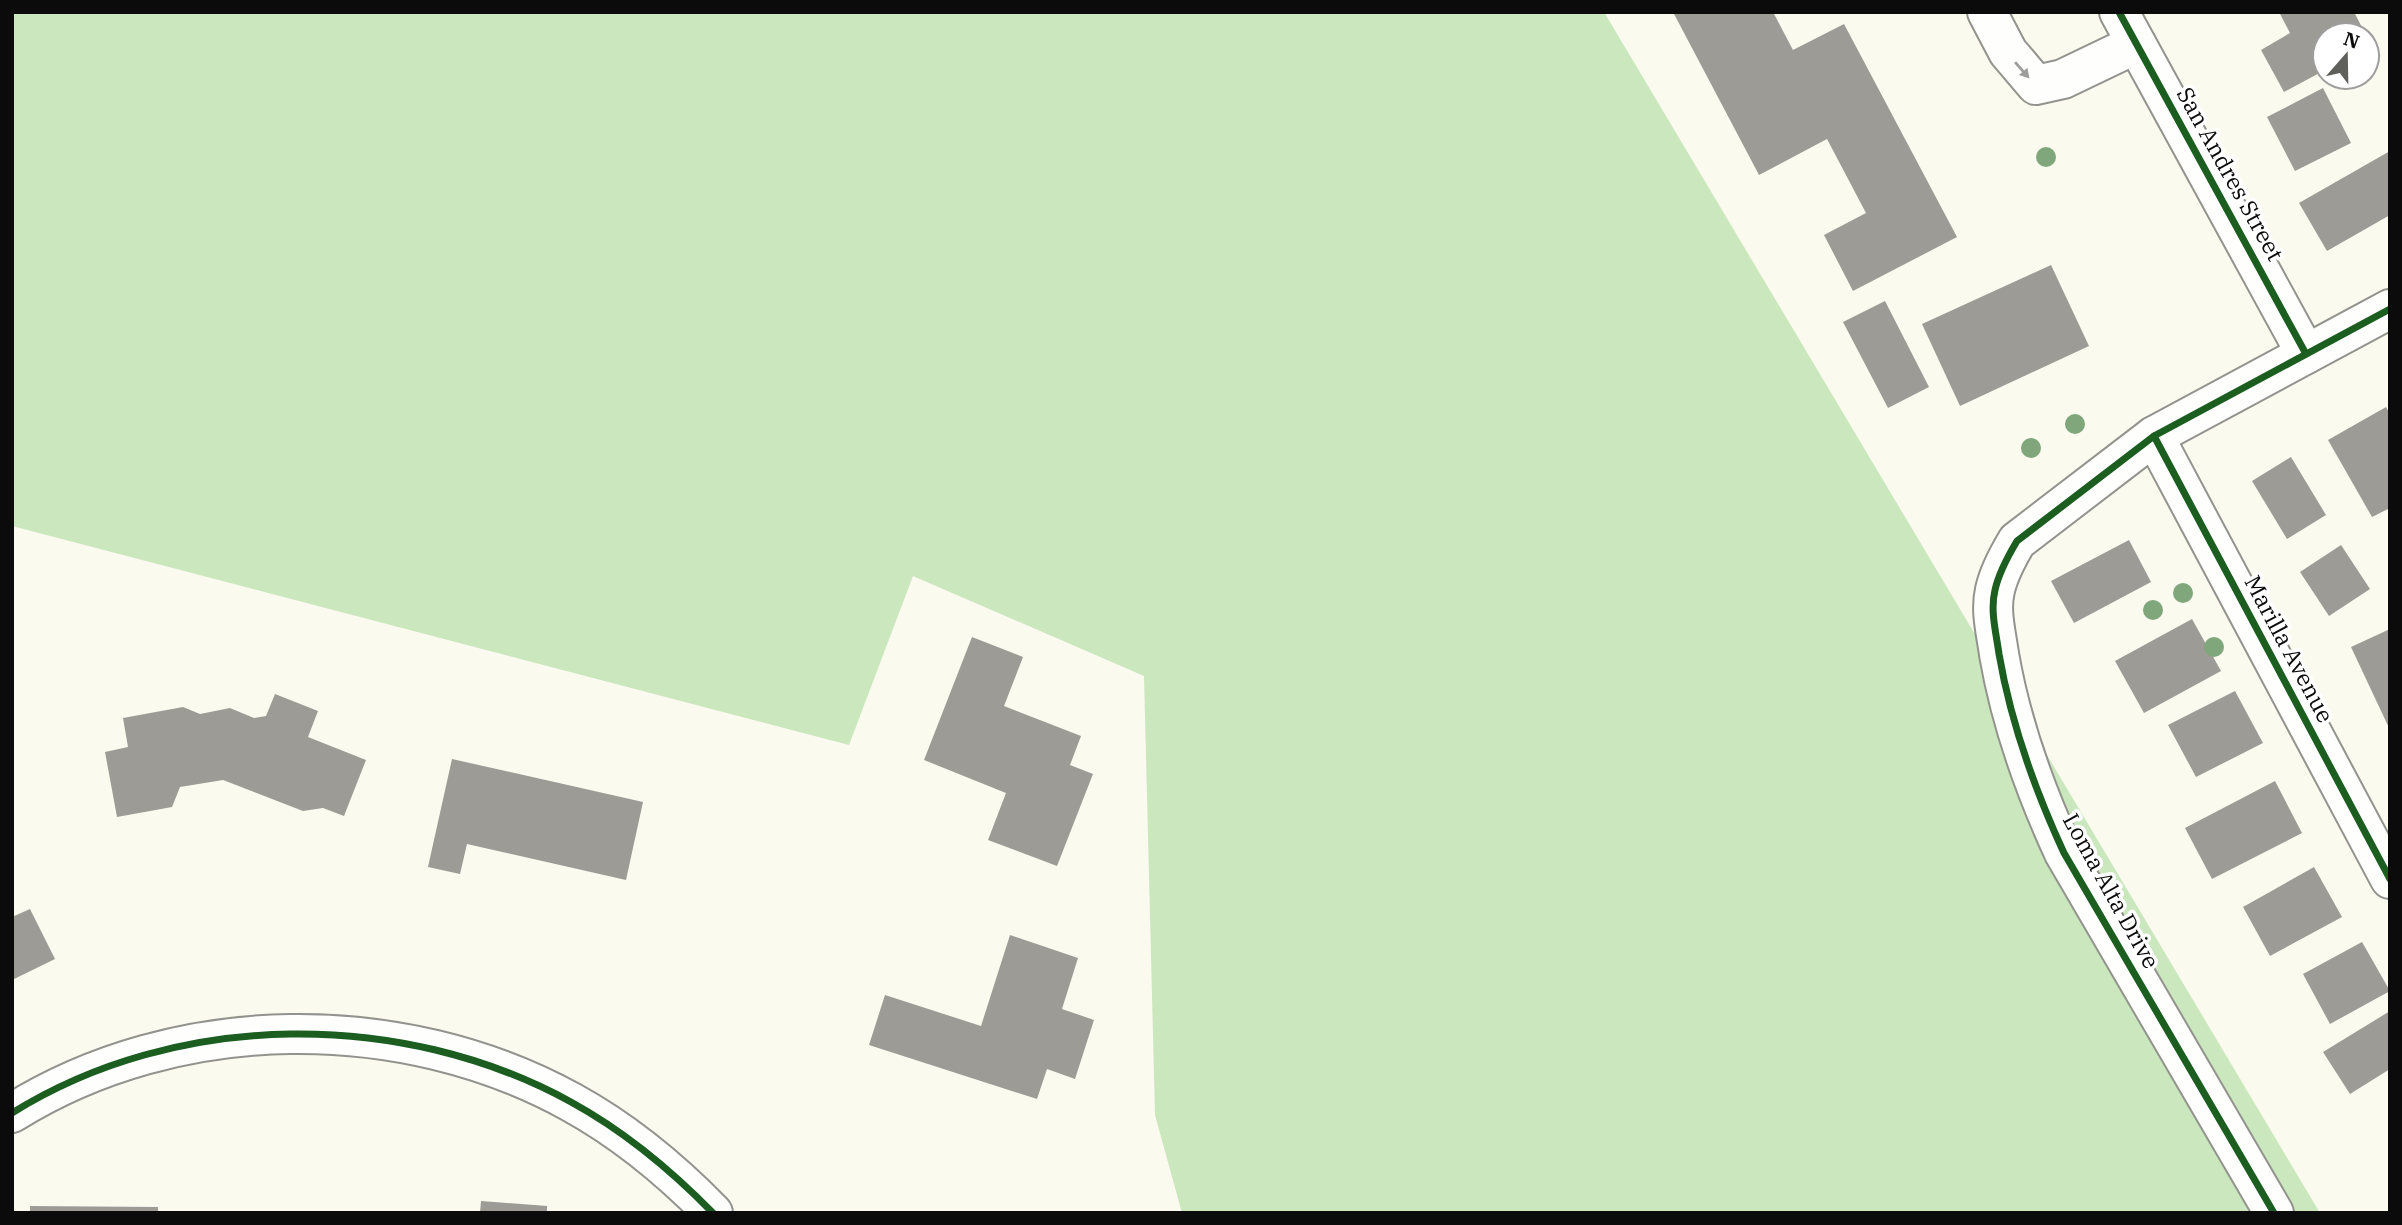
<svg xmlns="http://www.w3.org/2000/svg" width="2402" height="1225" viewBox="0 0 2402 1225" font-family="'IBM Plex Serif',serif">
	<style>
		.forest { fill: #cbe7bd }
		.building { fill: #9c9b95 }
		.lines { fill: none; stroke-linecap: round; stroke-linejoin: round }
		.minor-casing { stroke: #93938e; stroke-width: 42 }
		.minor { stroke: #fefefd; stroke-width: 38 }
		.cycleway-casing { stroke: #fff; stroke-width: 11 }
		.cycleway { stroke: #1b5e20; stroke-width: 7 }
		.tree { fill: #80a67c }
		.oneway { fill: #9d9d9c }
		.labels { text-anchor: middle; stroke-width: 7; stroke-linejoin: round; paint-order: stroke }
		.street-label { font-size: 23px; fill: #0b0b0b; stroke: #fff }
	</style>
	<rect width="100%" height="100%" fill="#fafaef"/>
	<polygon class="forest" points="12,12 1604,12 2320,1213 1182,1213 1155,1115 1144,676 913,576 849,745 12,526"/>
	<g class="building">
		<polygon points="1673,12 1773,12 1793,50 1844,24 1957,237 1853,291 1824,235 1866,213 1827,139 1759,175"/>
		<polygon points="2279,12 2354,12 2366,35 2325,35 2325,70 2284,92 2261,50 2290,33"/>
		<polygon points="2323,88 2351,143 2295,171 2267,117"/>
		<polygon points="2390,151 2390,215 2327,251 2299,203"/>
		<polygon points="2051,265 2089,346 1960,406 1922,324"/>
		<polygon points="1885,301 1929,387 1888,408 1843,322"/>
		<polygon points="2386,407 2390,414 2390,508 2372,517 2328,440"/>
		<polygon points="2291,457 2326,515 2287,539 2252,481"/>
		<polygon points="2129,540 2151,582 2074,623 2051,581"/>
		<polygon points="2341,545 2370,589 2329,616 2300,572"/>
		<polygon points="2192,619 2221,671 2144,713 2115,661"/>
		<polygon points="2390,629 2390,730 2351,647"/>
		<polygon points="972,637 1023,657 1004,706 1081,736 1070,765 1093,774 1057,866 988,840 1006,793 924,760"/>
		<polygon points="2235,691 2263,743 2196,777 2168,725"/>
		<polygon points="275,694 318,711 308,737 366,760 344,816 323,808 303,811 223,780 180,787 172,807 117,817 105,752 128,747 123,718 183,707 200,714 230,708 254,718 266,716"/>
		<polygon points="452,759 643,802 626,880 467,844 460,874 428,867"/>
		<polygon points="2275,781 2302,833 2212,879 2185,828"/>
		<polygon points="2314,867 2342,917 2270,956 2243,907"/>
		<polygon points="30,909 55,959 12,980 12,917"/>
		<polygon points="1010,935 1078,958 1062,1009 1094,1020 1075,1079 1047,1069 1037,1099 869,1045 885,995 981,1026"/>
		<polygon points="2362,942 2390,991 2330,1024 2303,974"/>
		<polygon points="2390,1011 2390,1069 2350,1094 2323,1052"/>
		<polygon points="481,1201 547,1206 547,1213 480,1213"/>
		<polygon points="30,1206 158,1207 158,1213 30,1213"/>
	</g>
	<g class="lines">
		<g class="minor-casing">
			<g id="minor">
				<polyline points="1987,12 2008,52 2036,85 2063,79 2136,44"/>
				<polyline points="2119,12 2306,354"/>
				<polyline points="2154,436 2390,879"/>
				<path d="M12,1113C177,1010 402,1009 571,1102C624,1131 671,1170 713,1213"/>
				<path d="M2274,1213L2064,853C2034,788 2011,724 1999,654C1996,632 1990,611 1995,590C1999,572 2008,556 2017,541L2154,436L2390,309"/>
			</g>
		</g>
		<use href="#minor" class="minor"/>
		<g class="cycleway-casing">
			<g id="cycleway">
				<polyline points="2119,12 2306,354"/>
				<polyline points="2154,436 2390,879"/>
				<path d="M12,1113C177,1010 402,1009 571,1102C624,1131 671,1170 713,1213"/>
				<path d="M2274,1213L2064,853C2034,788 2011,724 1999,654C1996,632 1990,611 1995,590C1999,572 2008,556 2017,541L2154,436L2390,309"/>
			</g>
		</g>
		<use href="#cycleway" class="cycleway"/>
	</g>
	<g class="tree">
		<circle cx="2046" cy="157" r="10"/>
		<circle cx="2075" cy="424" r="10"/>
		<circle cx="2031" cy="448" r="10"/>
		<circle cx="2183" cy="593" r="10"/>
		<circle cx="2153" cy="610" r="10"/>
		<circle cx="2214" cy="647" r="10"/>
	</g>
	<defs><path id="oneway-solid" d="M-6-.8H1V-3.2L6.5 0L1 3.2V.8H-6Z" transform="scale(1.75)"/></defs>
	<use class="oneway" href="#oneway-solid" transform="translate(2022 70) rotate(49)"/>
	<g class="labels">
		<g class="street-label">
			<text transform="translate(2230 174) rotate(61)" y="8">San Andres Street</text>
			<text transform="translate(2289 649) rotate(62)" y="8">Marilla Avenue</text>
			<text transform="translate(2111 891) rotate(61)" y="8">Loma Alta Drive</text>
		</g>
	</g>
	<rect width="2402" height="1225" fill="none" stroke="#0b0b0b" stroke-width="28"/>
	<g transform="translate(2346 56) rotate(20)"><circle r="33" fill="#ffffff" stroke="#9d9d9d" stroke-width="2"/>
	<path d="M0-5L12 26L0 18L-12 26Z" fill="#5f5f5b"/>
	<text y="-10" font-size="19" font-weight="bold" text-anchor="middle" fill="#0b0b0b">N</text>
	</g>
</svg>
